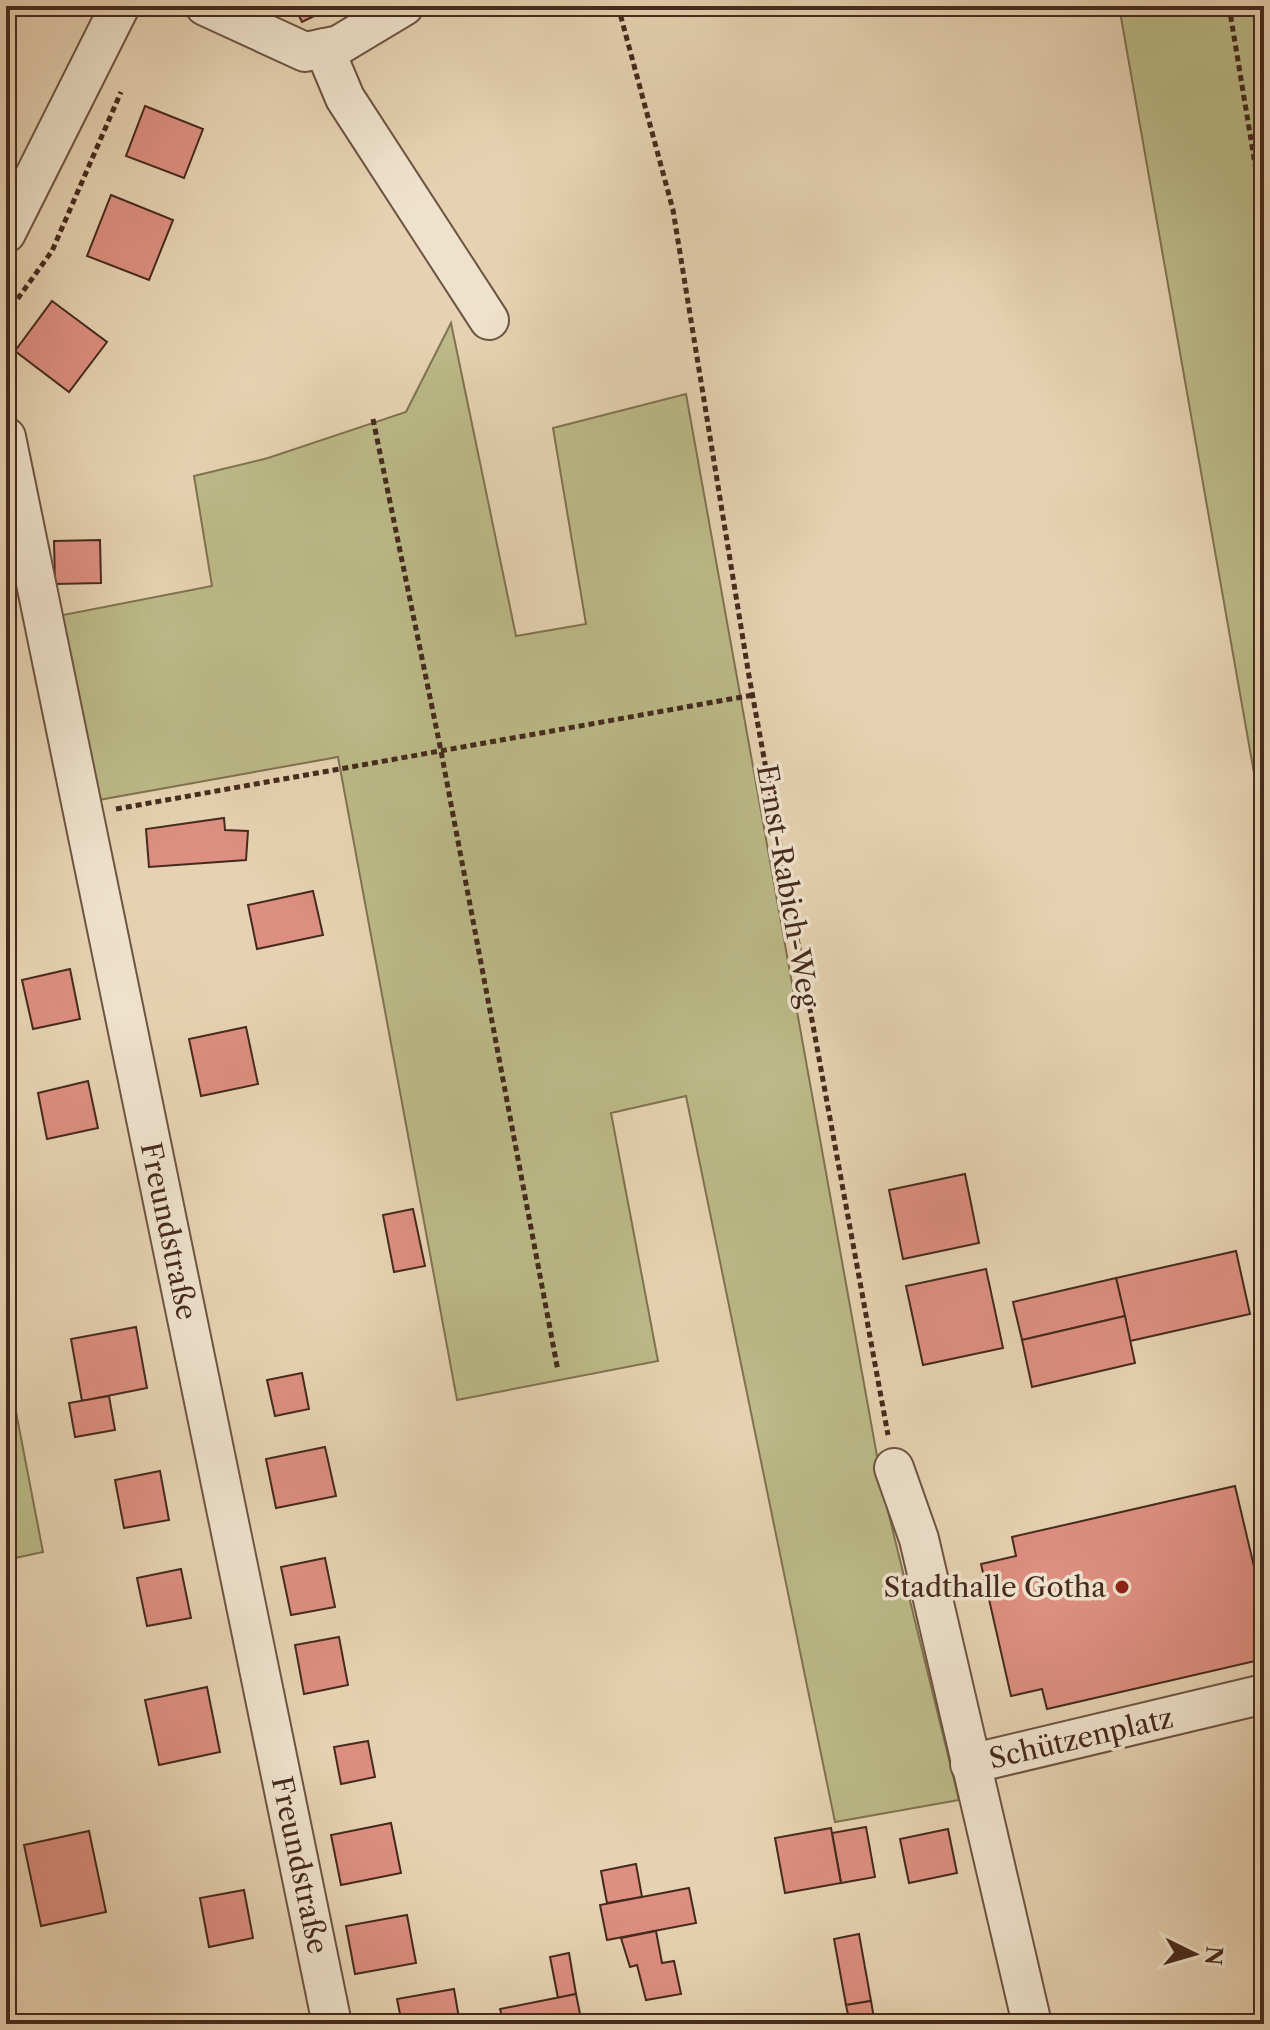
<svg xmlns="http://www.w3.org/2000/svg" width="1270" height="2030" viewBox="0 0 1270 2030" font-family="'Libre Caslon Text',serif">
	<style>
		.green { fill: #bbba88; stroke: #807253; stroke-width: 2 }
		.building { fill: #dd8f81; stroke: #462a1e; stroke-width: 2 }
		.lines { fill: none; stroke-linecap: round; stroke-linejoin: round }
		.minor-casing { stroke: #6e5443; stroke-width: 42 }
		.path { stroke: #462a1e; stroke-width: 5; stroke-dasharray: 6 4; stroke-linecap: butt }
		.minor { stroke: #efe2cd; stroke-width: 38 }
		.poi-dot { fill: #8f2418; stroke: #efe2cd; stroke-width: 3 }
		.labels { text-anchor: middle; stroke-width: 7; stroke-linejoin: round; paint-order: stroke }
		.street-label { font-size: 28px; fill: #462a1e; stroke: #efe2cd }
		.poi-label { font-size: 28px; fill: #462a1e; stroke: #efe2cd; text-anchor: end }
	</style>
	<rect width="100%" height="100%" fill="#e6d2b2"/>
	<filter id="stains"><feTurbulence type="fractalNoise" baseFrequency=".0025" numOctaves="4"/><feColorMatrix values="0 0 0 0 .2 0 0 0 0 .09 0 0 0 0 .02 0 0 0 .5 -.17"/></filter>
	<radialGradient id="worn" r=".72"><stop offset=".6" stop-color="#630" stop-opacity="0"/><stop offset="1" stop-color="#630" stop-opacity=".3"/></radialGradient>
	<g class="green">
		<polygon points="1119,6 1264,6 1264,830"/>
		<polygon points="451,323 516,636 586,624 553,428 686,394 884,1495 959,1800 835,1822 686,1096 611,1113 658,1361 457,1400 338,757 93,801 58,616 212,586 194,476 268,458 406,412"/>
		<polygon points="6,1360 43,1552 6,1560"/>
	</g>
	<g class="building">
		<polygon points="294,6 335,6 302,22"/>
		<polygon points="145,106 203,129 184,178 126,156"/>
		<polygon points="111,195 173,220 149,280 87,256"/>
		<polygon points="52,301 107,342 69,392 15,351"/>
		<polygon points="100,540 101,583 55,584 54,541"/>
		<polygon points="224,818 225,830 248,831 246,860 149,867 146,829"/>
		<polygon points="313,891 323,935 257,949 248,905"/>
		<polygon points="70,969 80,1019 33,1029 22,980"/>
		<polygon points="246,1027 258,1084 201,1096 189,1039"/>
		<polygon points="88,1081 98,1128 47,1139 38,1093"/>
		<polygon points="965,1174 979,1243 903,1259 889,1190"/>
		<polygon points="413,1209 425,1266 394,1272 383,1215"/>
		<polygon points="1236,1251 1250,1314 1130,1341 1116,1278"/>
		<polygon points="986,1269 1003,1348 923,1365 906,1286"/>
		<polygon points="1116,1278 1125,1316 1022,1340 1013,1302"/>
		<polygon points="1125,1316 1135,1363 1032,1387 1022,1340"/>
		<polygon points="136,1327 147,1388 82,1401 71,1339"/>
		<polygon points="302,1373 309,1409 275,1416 267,1380"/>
		<polygon points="109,1396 115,1430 75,1437 69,1403"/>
		<polygon points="325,1447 336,1496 276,1508 266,1459"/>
		<polygon points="160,1471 169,1520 124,1528 115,1480"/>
		<polygon points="1235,1486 1264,1609 1264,1659 1047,1709 1042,1689 1011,1696 981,1564 1016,1556 1012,1537"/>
		<polygon points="325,1558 335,1607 291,1615 281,1567"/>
		<polygon points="181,1569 191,1618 147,1626 137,1578"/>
		<polygon points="339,1637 348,1685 304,1694 295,1645"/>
		<polygon points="207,1687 220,1752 159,1765 145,1700"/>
		<polygon points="368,1741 375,1777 341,1784 334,1747"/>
		<polygon points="391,1823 401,1873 341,1885 331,1835"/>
		<polygon points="866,1827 875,1877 841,1883 832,1833"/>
		<polygon points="831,1828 841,1883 785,1893 775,1838"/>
		<polygon points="948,1829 957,1873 909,1883 900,1839"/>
		<polygon points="89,1831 106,1912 41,1926 24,1845"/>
		<polygon points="636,1864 642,1897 607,1903 601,1871"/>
		<polygon points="689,1888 696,1923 607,1940 600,1905"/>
		<polygon points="244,1890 253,1938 209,1947 200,1898"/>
		<polygon points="407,1915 416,1963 355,1974 346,1926"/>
		<polygon points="656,1931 662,1963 674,1961 681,1994 646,2000 637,1965 630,1967 621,1938"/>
		<polygon points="859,1934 871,2001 846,2005 834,1939"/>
		<polygon points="569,1953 576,1994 558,1998 550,1957"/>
		<polygon points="454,1989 460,2024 402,2024 397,1999"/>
		<polygon points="576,1994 582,2024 504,2024 500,2009"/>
		<polygon points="871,2001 875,2024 850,2024 846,2005"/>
	</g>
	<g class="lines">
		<g class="minor-casing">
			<g id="minor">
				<polyline points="205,6 305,52 339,45 404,6"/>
				<polyline points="324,48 345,98 489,320"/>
				<polyline points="6,233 120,6"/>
				<polyline points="6,437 332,2024"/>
				<polyline points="894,1468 919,1539 1032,2024"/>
				<polyline points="970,1764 1264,1694"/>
			</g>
		</g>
		<g class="path">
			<polyline points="618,6 673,210 749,676 888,1435"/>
			<polyline points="1229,6 1264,219"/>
			<polyline points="6,315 52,251 121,92"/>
			<polyline points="373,419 441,751 558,1371"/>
			<polyline points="116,809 753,695"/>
		</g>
		<use href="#minor" class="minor"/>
	</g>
	<circle class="poi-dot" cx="1122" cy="1587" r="8"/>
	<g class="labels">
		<g class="street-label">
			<text transform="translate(788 886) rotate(80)" y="10">Ernst-Rabich-Weg</text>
			<text transform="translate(169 1231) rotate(78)" y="10">Freundstraße</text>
			<text transform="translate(1081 1738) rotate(-13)" y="10">Schützenplatz</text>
			<text transform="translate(300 1865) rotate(78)" y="10">Freundstraße</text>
		</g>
		<g class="poi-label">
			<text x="1106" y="1597">Stadthalle Gotha</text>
		</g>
	</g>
	<rect width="1270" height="2030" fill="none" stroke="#e6d2b2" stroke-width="32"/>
	<rect x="8" y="8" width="1254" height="2014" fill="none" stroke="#462a1e" stroke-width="4"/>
	<rect x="16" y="16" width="1238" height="1998" fill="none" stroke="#462a1e" stroke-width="2"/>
	<g transform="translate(1194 1954) rotate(95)" stroke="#efe2cd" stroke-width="6" paint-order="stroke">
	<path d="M0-6L14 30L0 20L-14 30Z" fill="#462a1e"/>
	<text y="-12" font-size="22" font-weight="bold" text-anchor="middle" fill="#462a1e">N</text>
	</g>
	<rect width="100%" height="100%" filter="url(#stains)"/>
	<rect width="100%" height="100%" fill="url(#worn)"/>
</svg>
